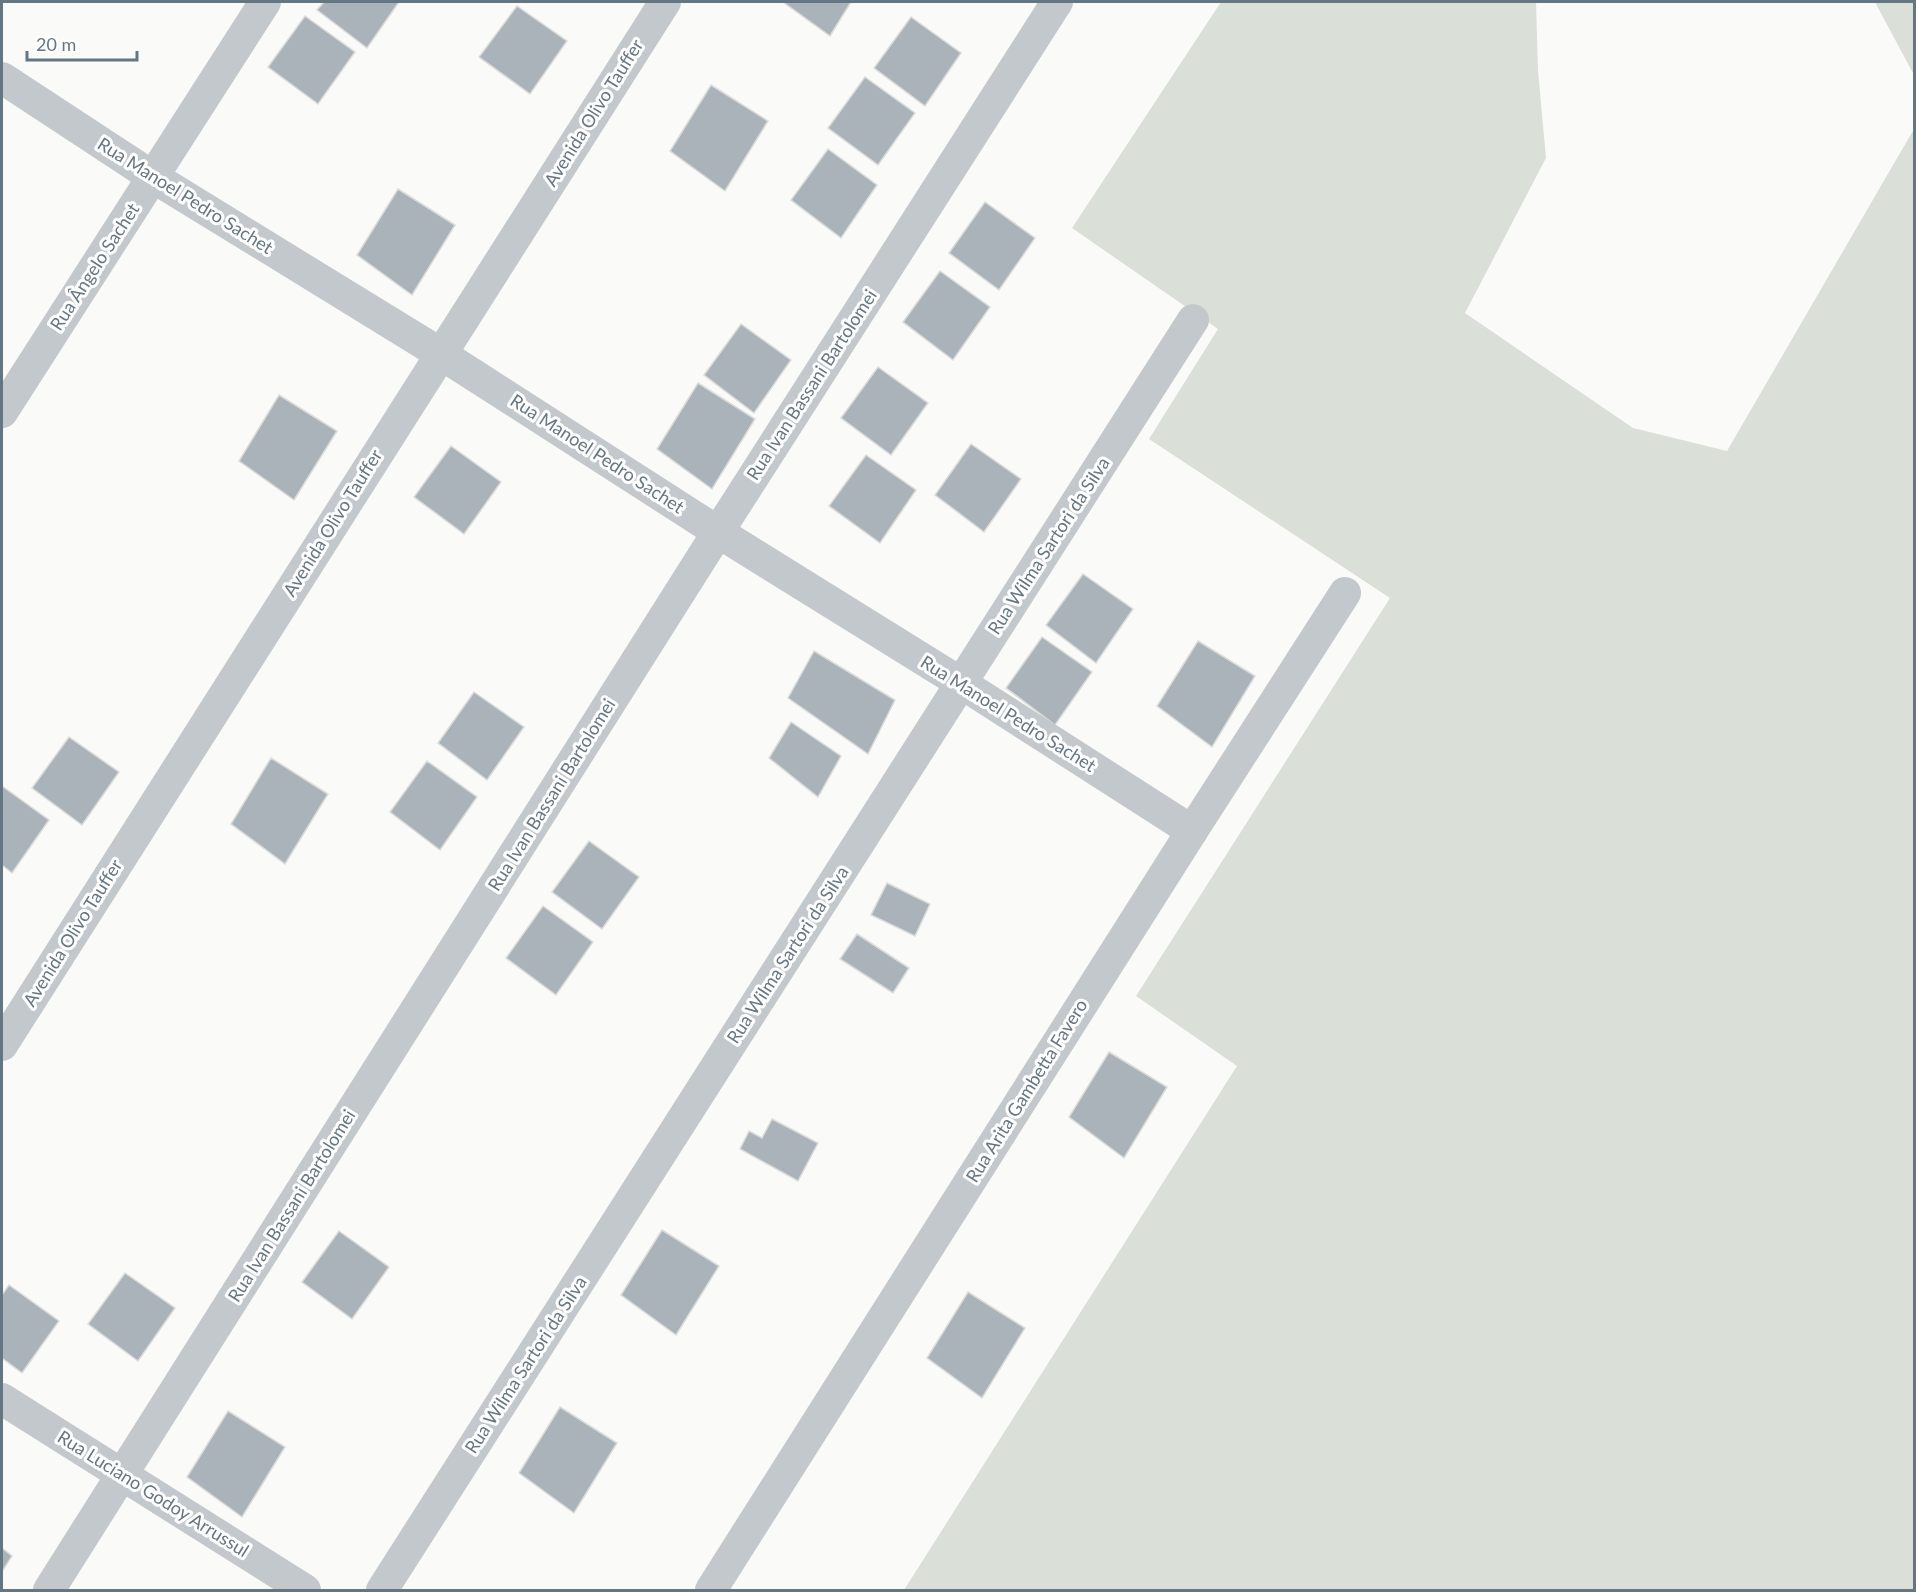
<svg xmlns="http://www.w3.org/2000/svg" width="1916" height="1592" viewBox="0 0 1916 1592" font-family="Lato,sans-serif">
	<style>
		.green { fill: #dadfd7 }
		.building { fill: #aab3b9; stroke: #dcdcda; stroke-width: 1.5 }
		.lines { fill: none; stroke-linecap: round; stroke-linejoin: round }
		.minor { stroke: #c3c8cc; stroke-width: 32 }
		.labels { text-anchor: middle; stroke-width: 6; stroke-linejoin: round; paint-order: stroke }
		.street-label { font-size: 18px; fill: #657683; stroke: #fff }
	</style>
	<rect width="100%" height="100%" fill="#fafaf8"/>
	<g class="green">
		<polygon points="1221,2 1536,2 1538,71 1546,158 1465,313 1633,428 1727,451 1914,129 1914,1590 904,1590 1237,1066 1136,996 1390,598 1149,439 1218,329 1072,228"/>
		<polygon points="1875,2 1914,2 1914,75"/>
	</g>
	<g class="building">
		<polygon points="324,2 399,2 367,48 317,10"/>
		<polygon points="783,2 851,2 830,36"/>
		<polygon points="517,6 567,41 530,94 479,57"/>
		<polygon points="305,16 355,52 318,104 268,67"/>
		<polygon points="911,17 961,53 925,106 874,68"/>
		<polygon points="865,77 915,113 878,165 828,128"/>
		<polygon points="711,85 768,121 725,191 670,151"/>
		<polygon points="828,149 877,185 841,238 791,200"/>
		<polygon points="398,189 455,225 412,295 357,255"/>
		<polygon points="985,202 1035,238 999,290 949,253"/>
		<polygon points="940,271 990,307 953,360 903,322"/>
		<polygon points="741,324 791,360 754,413 704,375"/>
		<polygon points="878,367 928,403 891,455 841,418"/>
		<polygon points="698,383 755,419 712,489 657,449"/>
		<polygon points="279,395 337,431 294,500 239,461"/>
		<polygon points="971,444 1021,479 984,532 935,495"/>
		<polygon points="451,446 501,482 464,534 414,497"/>
		<polygon points="866,455 916,490 880,543 829,506"/>
		<polygon points="1083,574 1133,609 1096,663 1046,625"/>
		<polygon points="1042,637 1092,672 1055,725 1006,688"/>
		<polygon points="1198,641 1255,676 1212,747 1157,706"/>
		<polygon points="814,651 895,700 868,754 788,698"/>
		<polygon points="474,692 524,727 487,780 438,743"/>
		<polygon points="791,722 841,756 818,797 769,758"/>
		<polygon points="69,737 119,772 82,825 32,788"/>
		<polygon points="271,758 328,794 285,864 231,824"/>
		<polygon points="427,761 477,797 440,850 390,812"/>
		<polygon points="2,786 49,820 12,873 2,865"/>
		<polygon points="589,841 639,877 602,929 552,892"/>
		<polygon points="887,883 930,904 915,936 871,915"/>
		<polygon points="543,906 593,942 556,995 506,958"/>
		<polygon points="857,934 909,968 893,993 840,959"/>
		<polygon points="1109,1052 1167,1087 1124,1158 1069,1117"/>
		<polygon points="772,1119 818,1143 798,1181 740,1149 749,1131 762,1138"/>
		<polygon points="662,1230 719,1266 676,1335 621,1295"/>
		<polygon points="339,1231 389,1267 352,1319 302,1282"/>
		<polygon points="125,1273 175,1308 138,1361 88,1324"/>
		<polygon points="9,1285 59,1321 22,1373 2,1358 2,1295"/>
		<polygon points="968,1292 1025,1328 982,1398 927,1358"/>
		<polygon points="560,1407 617,1443 574,1513 519,1473"/>
		<polygon points="228,1411 285,1447 242,1517 187,1477"/>
		<polygon points="2,1548 12,1556 2,1572"/>
	</g>
	<g class="lines">
		<g class="minor">
			<polyline points="2,78 153,177 441,354 718,532 961,683 1192,831"/>
			<polyline points="2,412 265,2"/>
			<polyline points="2,1045 665,2"/>
			<polyline points="2,1399 305,1590"/>
			<polyline points="49,1590 718,532 1057,2"/>
			<polyline points="382,1590 1193,320"/>
			<polyline points="711,1590 1192,831 1345,593"/>
		</g>
	</g>
	<g class="labels">
		<g class="street-label">
			<text transform="translate(594 113) rotate(-58)" y="6">Avenida Olivo Tauffer</text>
			<text transform="translate(185 196) rotate(32)" y="6">Rua Manoel Pedro Sachet</text>
			<text transform="translate(95 267) rotate(-57)" y="6">Rua Ângelo Sachet</text>
			<text transform="translate(812 385) rotate(-57)" y="6">Rua Ivan Bassani Bartolomei</text>
			<text transform="translate(597 454) rotate(33)" y="6">Rua Manoel Pedro Sachet</text>
			<text transform="translate(333 523) rotate(-58)" y="6">Avenida Olivo Tauffer</text>
			<text transform="translate(1049 546) rotate(-57)" y="6">Rua Wilma Sartori da Silva</text>
			<text transform="translate(1008 714) rotate(32)" y="6">Rua Manoel Pedro Sachet</text>
			<text transform="translate(552 795) rotate(-58)" y="6">Rua Ivan Bassani Bartolomei</text>
			<text transform="translate(73 933) rotate(-58)" y="6">Avenida Olivo Tauffer</text>
			<text transform="translate(788 955) rotate(-57)" y="6">Rua Wilma Sartori da Silva</text>
			<text transform="translate(1027 1091) rotate(-58)" y="6">Rua Arita Gambetta Favero</text>
			<text transform="translate(292 1206) rotate(-58)" y="6">Rua Ivan Bassani Bartolomei</text>
			<text transform="translate(526 1365) rotate(-57)" y="6">Rua Wilma Sartori da Silva</text>
			<text transform="translate(153 1494) rotate(32)" y="6">Rua Luciano Godoy Arrussul</text>
		</g>
	</g>
	<rect width="1916" height="1592" fill="none" stroke="#657683" stroke-width="6"/>
	<path d="M27 51v9h110v-9" fill="none" stroke="#657683" stroke-width="3"/>
	<text x="36" y="51" font-size="18" fill="#657683" stroke="#ffffff" stroke-width="4.5" paint-order="stroke">20 m</text>
</svg>
